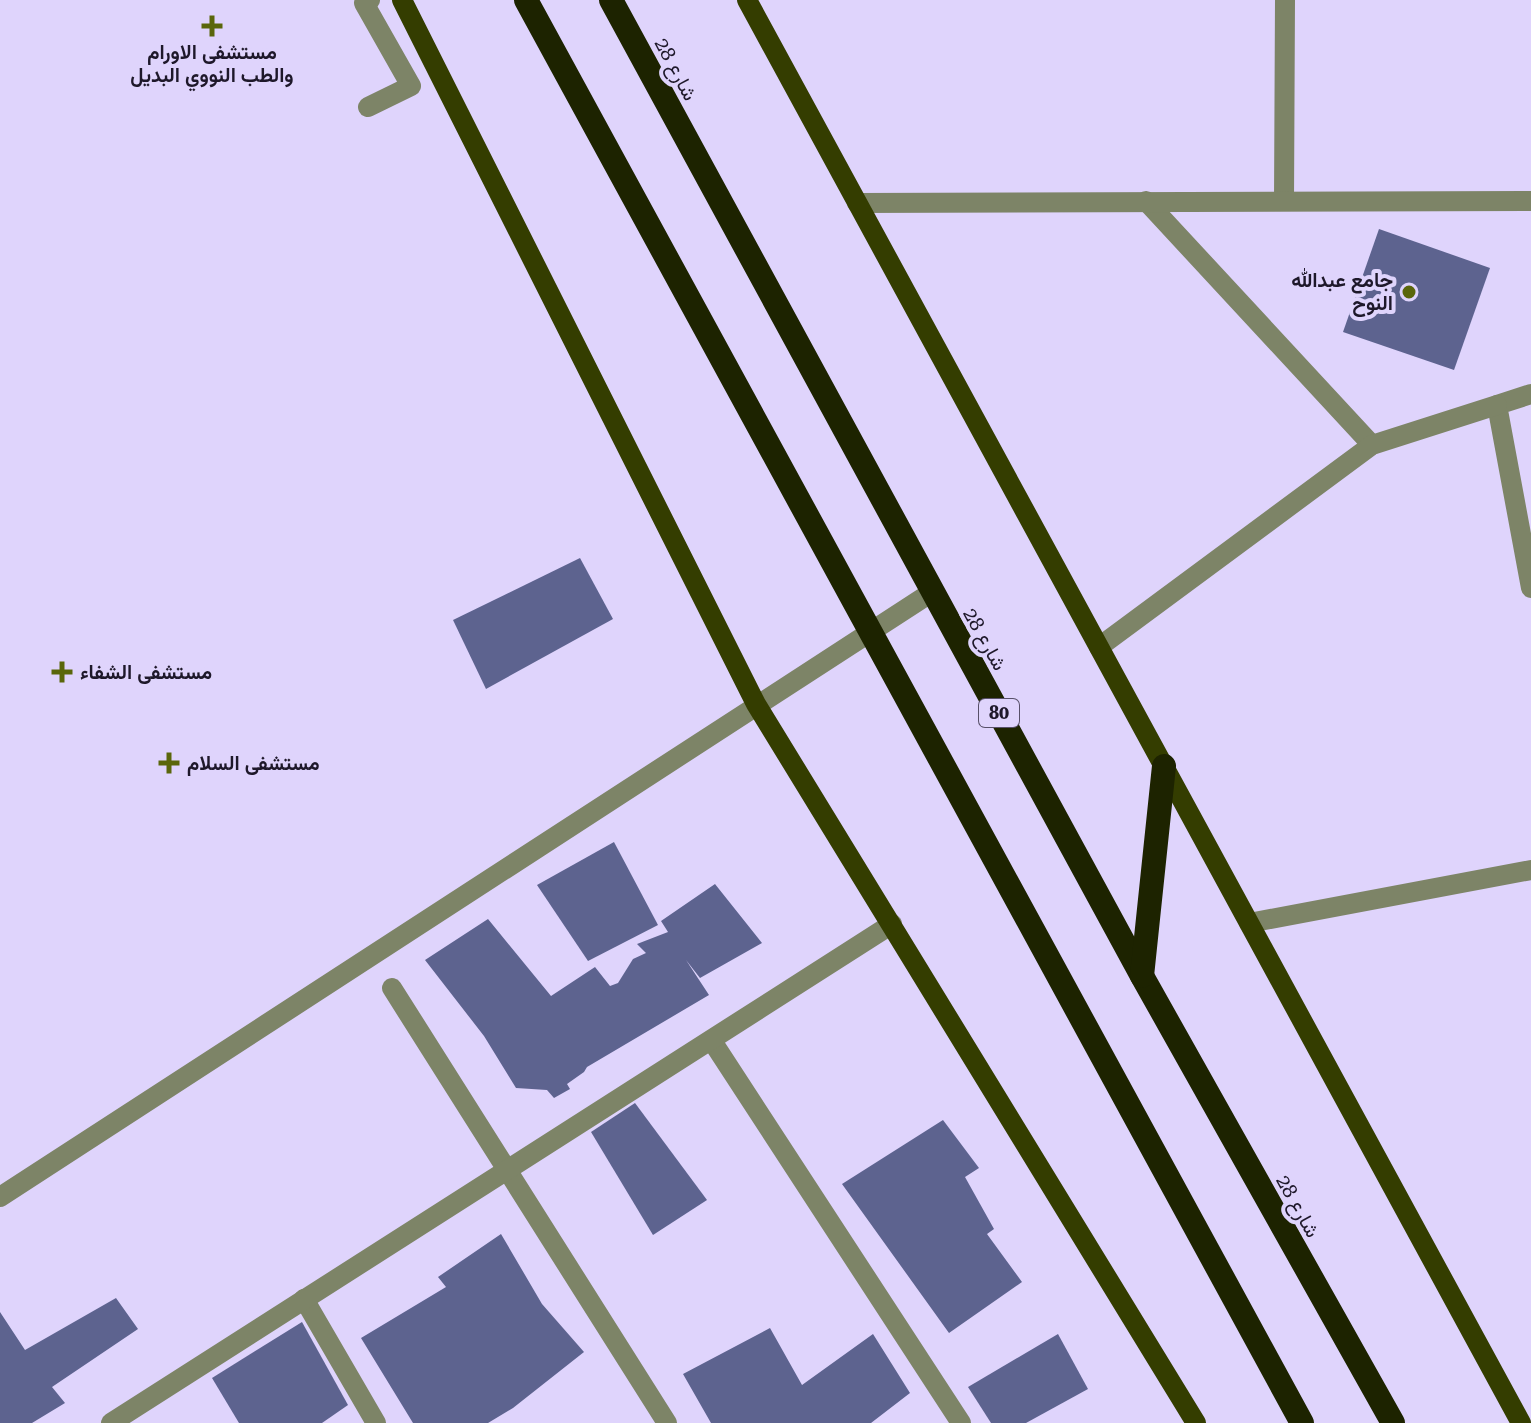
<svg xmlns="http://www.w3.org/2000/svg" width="1531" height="1423" viewBox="0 0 1531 1423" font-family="'Roboto Serif',Vazirmatn,serif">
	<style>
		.building { fill: #5d638f }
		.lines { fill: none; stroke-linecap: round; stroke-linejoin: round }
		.minor { stroke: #7d8467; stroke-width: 20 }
		.major { stroke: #343d00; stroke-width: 20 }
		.highway { stroke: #1d2300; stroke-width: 24 }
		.poi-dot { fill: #5a660b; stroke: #dfd4fc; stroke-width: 3 }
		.labels { text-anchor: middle; stroke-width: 8; stroke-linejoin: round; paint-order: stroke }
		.shield { fill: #dfd4fc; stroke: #585069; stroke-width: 2 }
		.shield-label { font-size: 18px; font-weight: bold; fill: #1e182a }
		.poi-label { font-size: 20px; font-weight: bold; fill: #1e182a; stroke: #dfd4fc; text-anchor: start }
		.street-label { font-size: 20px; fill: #1e182a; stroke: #dfd4fc }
	</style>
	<rect width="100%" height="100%" fill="#dfd4fc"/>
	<g class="building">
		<polygon points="1379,229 1490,268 1454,370 1343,332"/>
		<polygon points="580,558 613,619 486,689 453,620"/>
		<polygon points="614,842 658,925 588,961 537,885"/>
		<polygon points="715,884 762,943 700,978 686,960 709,995 587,1067 584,1072 567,1084 570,1089 554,1098 547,1090 516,1088 484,1036 425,960 488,919 551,996 595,967 610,986 618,983 633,959 646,953 637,944 668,932 661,921"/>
		<polygon points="635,1103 707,1200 653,1235 591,1132"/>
		<polygon points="943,1120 979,1168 965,1177 994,1229 987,1234 1022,1282 949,1333 842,1184"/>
		<polygon points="501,1234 542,1304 584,1352 513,1408 488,1423 413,1423 361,1338 446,1287 438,1277"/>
		<polygon points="116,1298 138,1329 52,1387 65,1403 32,1423 0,1423 0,1312 25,1350"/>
		<polygon points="302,1322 348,1405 322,1423 239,1423 212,1378"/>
		<polygon points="770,1328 802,1385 873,1334 910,1393 871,1423 711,1423 683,1374"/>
		<polygon points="1058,1334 1088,1389 1026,1423 991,1423 968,1387"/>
	</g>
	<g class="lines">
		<g class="minor">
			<polyline points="368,107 411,86 364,3 370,0"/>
			<polyline points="1284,200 1285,0"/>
			<polyline points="1146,201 1372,445"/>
			<polyline points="857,203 1531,201"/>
			<polyline points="1531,394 1497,405 1531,588"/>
			<polyline points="1099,647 1372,445 1497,405"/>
			<polyline points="1249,923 1531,870"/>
			<polyline points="392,988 667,1423"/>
			<polyline points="712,1041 961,1423"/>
			<polyline points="0,1197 932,592"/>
			<polyline points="304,1299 376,1423"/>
			<polyline points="111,1423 892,924"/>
		</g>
		<g class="major">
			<polyline points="402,0 756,704 1196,1423"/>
			<polyline points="747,0 1521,1423"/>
		</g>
		<g class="highway">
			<polyline points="526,0 1302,1423"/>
			<polyline points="611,0 1142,976 1393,1423"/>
			<polyline points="1142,976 1164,766"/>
		</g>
	</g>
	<g class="poi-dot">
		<path d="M208 14h8v8h8v8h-8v8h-8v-8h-8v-8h8z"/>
		<circle cx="1409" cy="292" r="8"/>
		<path d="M58 660h8v8h8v8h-8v8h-8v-8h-8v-8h8z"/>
		<path d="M165 751h8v8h8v8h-8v8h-8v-8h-8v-8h8z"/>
	</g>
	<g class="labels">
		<rect class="shield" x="979" y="699" width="40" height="28" rx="6"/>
		<g class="shield-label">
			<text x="999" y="719">80</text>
		</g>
		<g class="poi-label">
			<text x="212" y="59" text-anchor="middle">مستشفى الاورام<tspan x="212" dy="23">والطب النووي البديل</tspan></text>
			<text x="1393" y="287" text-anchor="end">جامع عبدالله<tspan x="1393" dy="23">النوح</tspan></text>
			<text x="80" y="679">مستشفى الشفاء</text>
			<text x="187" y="770">مستشفى السلام</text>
		</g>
		<g class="street-label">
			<text transform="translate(676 69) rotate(62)" y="7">شارع 28</text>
			<text transform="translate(985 639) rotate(61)" y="7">شارع 28</text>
			<text transform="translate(1298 1206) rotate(61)" y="7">شارع 28</text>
		</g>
	</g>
</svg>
